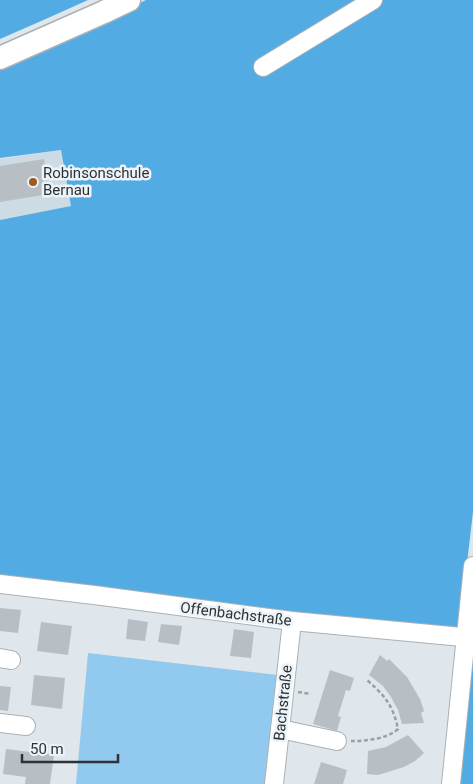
<svg xmlns="http://www.w3.org/2000/svg" width="473" height="784" viewBox="0 0 473 784" font-family="Roboto,sans-serif">
	<style>
		.built { fill: #cddbe5 }
		.green { fill: #92caef }
		.forest { fill: #52ace3 }
		.building { fill: #b8bfc4 }
		.lines { fill: none; stroke-linecap: round; stroke-linejoin: round }
		.minor-casing { stroke: #aab1b6; stroke-width: 20 }
		.major-casing { stroke: #aab1b6; stroke-width: 25 }
		.path { stroke: #9aa0a4; stroke-width: 2.5; stroke-dasharray: 4 2.5; stroke-linecap: butt }
		.minor { stroke: #fff; stroke-width: 18 }
		.major { stroke: #fff; stroke-width: 22 }
		.poi-dot { fill: #9a5b23; stroke: #ecf4f9; stroke-width: 2 }
		.labels { text-anchor: middle; stroke-width: 5; stroke-linejoin: round; paint-order: stroke }
		.poi-label { font-size: 15px; fill: #2f3234; stroke: #ecf4f9; text-anchor: start }
		.street-label { font-size: 15px; fill: #2f3234; stroke: #ecf4f9 }
	</style>
	<rect width="100%" height="100%" fill="#dfe7ec"/>
	<polygon class="built" points="61,150 71,206 0,220 0,159"/>
	<polygon class="green" points="88,653 278,675 265,784 76,784"/>
	<g class="forest">
		<polygon points="0,0 88,0 48,18 0,39"/>
		<polygon points="146,0 473,0 473,512 459,632 0,579 0,220 71,206 61,150 0,158 0,66 53,44"/>
		<polygon points="473,659 473,784 458,784"/>
	</g>
	<g class="building">
		<polygon points="44,159 49,194 0,202 0,166"/>
		<polygon points="0,608 21,610 18,633 0,631"/>
		<polygon points="128,619 148,622 145,641 126,639"/>
		<polygon points="41,622 72,626 68,655 37,651"/>
		<polygon points="161,624 182,626 179,645 158,642"/>
		<polygon points="234,629 254,632 251,658 230,656"/>
		<polygon points="380,655 387,661 389,659 407,677 420,699 424,711 421,713 424,723 402,724 398,710 391,697 383,686 369,675"/>
		<polygon points="330,670 354,678 350,691 346,690 338,716 341,717 337,731 313,724"/>
		<polygon points="34,675 65,678 62,709 31,705"/>
		<polygon points="0,686 11,687 8,711 0,710"/>
		<polygon points="408,735 424,753 415,761 404,767 378,775 367,774 368,751 386,747"/>
		<polygon points="6,749 54,755 50,784 25,784 26,777 3,774"/>
		<polygon points="321,762 347,770 343,784 314,784"/>
	</g>
	<g class="lines">
		<g class="minor-casing">
			<g id="minor">
				<polyline points="263,67 373,0"/>
				<polyline points="0,584 94,595 292,621 473,638"/>
				<polyline points="0,658 11,660"/>
				<polyline points="0,723 26,726"/>
				<polyline points="280,729 337,741"/>
				<polyline points="274,784 292,621"/>
				<polyline points="451,784 473,566"/>
			</g>
		</g>
		<g class="major-casing">
			<polyline id="major" points="0,58 104,12 129,0"/>
		</g>
		<g class="path">
			<polyline points="298,692 311,694"/>
			<path d="M351,741C366,741 387,739 398,729C393,705 385,696 367,680"/>
		</g>
		<use href="#minor" class="minor"/>
		<use href="#major" class="major"/>
	</g>
	<circle class="poi-dot" cx="33" cy="182" r="5"/>
	<g class="labels">
		<g class="poi-label">
			<text x="43" y="178">Robinsonschule<tspan x="43" dy="17">Bernau</tspan></text>
		</g>
		<g class="street-label">
			<text transform="translate(236 614) rotate(7)" y="5">Offenbachstraße</text>
			<text transform="translate(283 703) rotate(-84)" y="5">Bachstraße</text>
		</g>
	</g>
	<path d="M22 754v8h96v-8" fill="none" stroke="#2f3234" stroke-width="2.5"/>
	<text x="30" y="754" font-size="15" fill="#2f3234" stroke="#ecf4f9" stroke-width="4" paint-order="stroke">50 m</text>
</svg>
